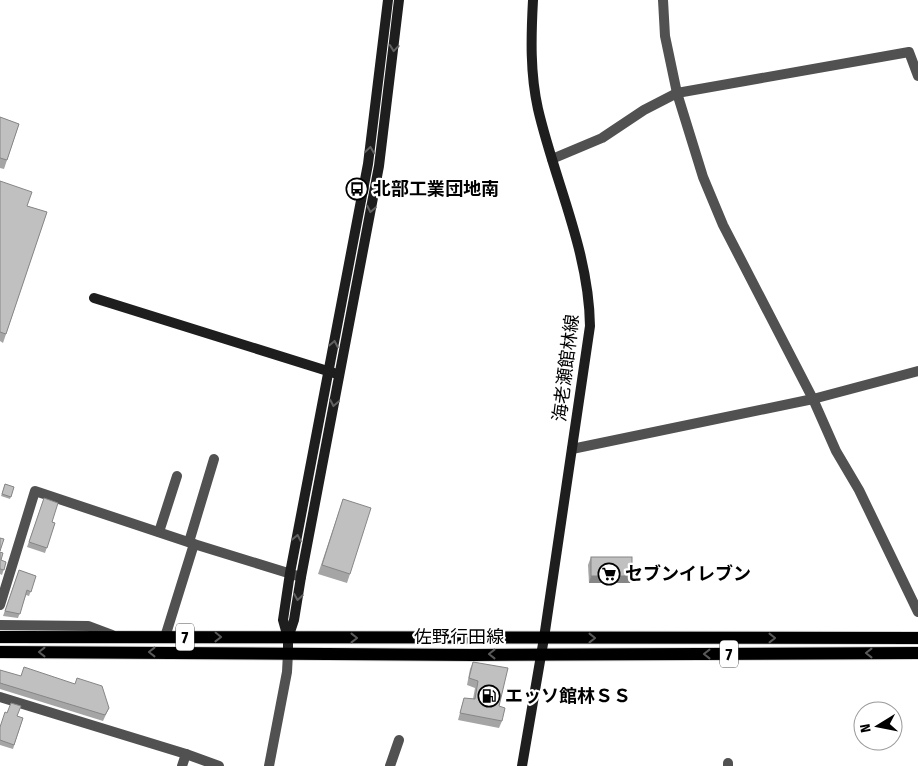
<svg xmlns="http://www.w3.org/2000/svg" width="918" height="766" viewBox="0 0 918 766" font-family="'Fira Sans Condensed','Noto Sans JP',sans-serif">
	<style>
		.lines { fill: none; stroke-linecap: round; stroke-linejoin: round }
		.primary-casing { stroke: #dbdbdb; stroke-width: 14 }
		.street { stroke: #515151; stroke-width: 10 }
		.secondary { stroke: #1e1e1e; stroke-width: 10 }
		.primary { stroke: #000; stroke-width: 12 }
		.wall { fill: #a5a5a5 }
		.shaded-wall { fill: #868686 }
		.building { fill: #c0c0c0; stroke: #868686 }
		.oneway { stroke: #626262 }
		.oneway2 { stroke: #595959 }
		.labels { text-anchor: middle; stroke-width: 4.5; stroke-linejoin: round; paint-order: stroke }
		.shield { fill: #fff; stroke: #4c4c4c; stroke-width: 1 }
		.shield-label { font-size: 16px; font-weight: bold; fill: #000 }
		.poi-label { font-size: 18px; font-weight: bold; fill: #000; stroke: #fff; text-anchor: start }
		.street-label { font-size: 18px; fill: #000; stroke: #fff }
	</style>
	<rect width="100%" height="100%" fill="#fff"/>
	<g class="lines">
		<g class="primary-casing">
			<g id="primary">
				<polyline points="0,637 918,638"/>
				<polyline points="0,652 473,655 918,653"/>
			</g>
		</g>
		<g class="street">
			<polyline points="663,0 665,36 677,93 703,177 723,225 813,399 836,451 859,490 918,612"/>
			<polyline points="552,159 602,138 644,110 677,93 909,52 918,76"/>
			<polyline points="572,449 813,399 918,371"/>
			<polyline points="159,532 177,476"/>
			<polyline points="189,542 214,459"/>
			<polyline points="0,605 35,491 194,544 301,577"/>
			<polyline points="0,625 88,626 112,635"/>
			<polyline points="165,637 194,544"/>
			<polyline points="0,697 186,754 219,766"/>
			<polyline points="728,763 728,766"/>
			<polyline points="182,766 186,754"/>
			<polyline points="269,766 287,672 288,653"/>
			<polyline points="390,766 399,740"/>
		</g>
		<g class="secondary">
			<polyline points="94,298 334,373"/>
			<polyline points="288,638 294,620 301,577 379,166 399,0"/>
			<polyline points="288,653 288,638 283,620 290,573 368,164 388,0"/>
			<path d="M522,766L544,638L590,326C589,251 555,182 538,109C530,73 531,37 533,0"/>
		</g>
		<use href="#primary" class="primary"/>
	</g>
	<g class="wall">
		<polygon points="0,117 19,124 4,169 0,168"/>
		<polygon points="0,181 27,206 47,212 3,343 0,341"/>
		<polygon points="5,484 14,487 10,499 1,496"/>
		<polygon points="44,498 52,522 55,523 45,553 27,547"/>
		<polygon points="343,499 350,574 347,583 318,574"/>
		<polygon points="0,552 1,560 6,562 2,575 0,574"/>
		<polygon points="591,557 632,576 630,583 589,583 588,565"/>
		<polygon points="19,570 36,576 29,596 26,595 18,618 3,616"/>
		<polygon points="473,662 499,706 502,721 499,728 458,720 464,698 473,699 475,688 467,685 470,669"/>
		<polygon points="0,670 109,708 103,721 0,689"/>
		<polygon points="7,713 23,718 13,749 0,745 0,727"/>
	</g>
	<polygon class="shaded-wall" points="591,576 632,576 630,583 589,583"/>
	<g class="building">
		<polygon points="0,117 19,124 7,160 0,158"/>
		<polygon points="0,181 32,192 27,206 47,212 6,334 0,332"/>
		<polygon points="5,484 14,487 11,497 2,494"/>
		<polygon points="44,498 58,503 52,522 55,523 47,548 29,542"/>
		<polygon points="343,499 371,508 350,574 322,565"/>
		<polygon points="0,538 4,539 0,551"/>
		<polygon points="0,552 3,553 1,560 6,562 4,570 0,569"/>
		<rect x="591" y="557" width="41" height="19"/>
		<polygon points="19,570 36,576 31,592 27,590 20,614 5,611"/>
		<polygon points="473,662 508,668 499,706 505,708 502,721 460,713 464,698 475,699 478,681 469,678"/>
		<polygon points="24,667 75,684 77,678 102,686 109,708 105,715 0,683 0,670 21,676"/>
		<polygon points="11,703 21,706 17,716 23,718 14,745 0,740 0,727 5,712 7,713"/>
	</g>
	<defs><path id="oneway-chevron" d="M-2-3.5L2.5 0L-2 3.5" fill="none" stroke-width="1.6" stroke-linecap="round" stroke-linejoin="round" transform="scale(1.25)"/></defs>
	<g class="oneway">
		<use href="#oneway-chevron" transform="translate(394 48) rotate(96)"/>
		<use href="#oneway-chevron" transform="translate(370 150) rotate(-82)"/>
		<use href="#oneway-chevron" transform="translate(371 209) rotate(101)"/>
		<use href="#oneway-chevron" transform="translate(334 344) rotate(-79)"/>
		<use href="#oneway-chevron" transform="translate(334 403) rotate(101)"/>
		<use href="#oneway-chevron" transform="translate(297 538) rotate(-79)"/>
		<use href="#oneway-chevron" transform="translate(298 597) rotate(99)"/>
	</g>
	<g class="oneway2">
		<use href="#oneway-chevron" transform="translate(218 637) rotate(1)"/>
		<use href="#oneway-chevron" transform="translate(354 638)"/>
		<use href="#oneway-chevron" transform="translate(592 638)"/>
		<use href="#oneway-chevron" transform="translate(772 638)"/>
		<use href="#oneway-chevron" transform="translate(42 652) rotate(180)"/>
		<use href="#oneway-chevron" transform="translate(152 652) rotate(-180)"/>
		<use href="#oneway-chevron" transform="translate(869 653) rotate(180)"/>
		<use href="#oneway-chevron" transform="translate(492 654) rotate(180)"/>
		<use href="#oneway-chevron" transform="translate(707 654) rotate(180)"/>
	</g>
	<defs>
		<g id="bus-ring" transform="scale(1.125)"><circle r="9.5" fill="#fff" stroke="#000" stroke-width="1.5"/><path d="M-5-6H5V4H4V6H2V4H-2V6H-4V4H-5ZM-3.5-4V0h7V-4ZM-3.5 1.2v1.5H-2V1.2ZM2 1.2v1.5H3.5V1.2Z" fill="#000"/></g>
		<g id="supermarket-ring" transform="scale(1.125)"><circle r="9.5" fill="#fff" stroke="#000" stroke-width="1.5"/><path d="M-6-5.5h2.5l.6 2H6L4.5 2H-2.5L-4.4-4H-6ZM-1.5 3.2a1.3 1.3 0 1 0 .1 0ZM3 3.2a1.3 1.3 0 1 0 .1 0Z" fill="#000"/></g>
		<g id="fuel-ring" transform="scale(1.125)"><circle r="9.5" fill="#fff" stroke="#000" stroke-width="1.5"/><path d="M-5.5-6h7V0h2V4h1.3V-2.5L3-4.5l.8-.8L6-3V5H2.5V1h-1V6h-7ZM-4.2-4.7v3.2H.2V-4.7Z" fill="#000"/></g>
	</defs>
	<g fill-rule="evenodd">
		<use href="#bus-ring" x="357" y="189"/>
		<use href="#supermarket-ring" x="609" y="574"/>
		<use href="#fuel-ring" x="489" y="696"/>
	</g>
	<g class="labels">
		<g class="shield">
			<rect x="176" y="623.5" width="18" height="27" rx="4"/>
			<rect x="720" y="640.5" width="18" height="27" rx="4"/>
		</g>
		<g class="shield-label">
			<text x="185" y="643">7</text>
			<text x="729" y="660">7</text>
		</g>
		<g class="poi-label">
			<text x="373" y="195">北部工業団地南</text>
			<text x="625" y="580">セブンイレブン</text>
			<text x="505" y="702">エッソ館林ＳＳ</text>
		</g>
		<g class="street-label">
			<text transform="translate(566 368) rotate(-83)" y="6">海老瀬館林線</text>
			<text x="459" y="643">佐野行田線</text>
		</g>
	</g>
	<g transform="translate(878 726) rotate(260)"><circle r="24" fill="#ffffff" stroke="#999999"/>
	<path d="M0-4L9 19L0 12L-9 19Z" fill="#000000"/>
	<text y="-8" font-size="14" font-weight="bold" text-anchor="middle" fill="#000000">N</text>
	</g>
</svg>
